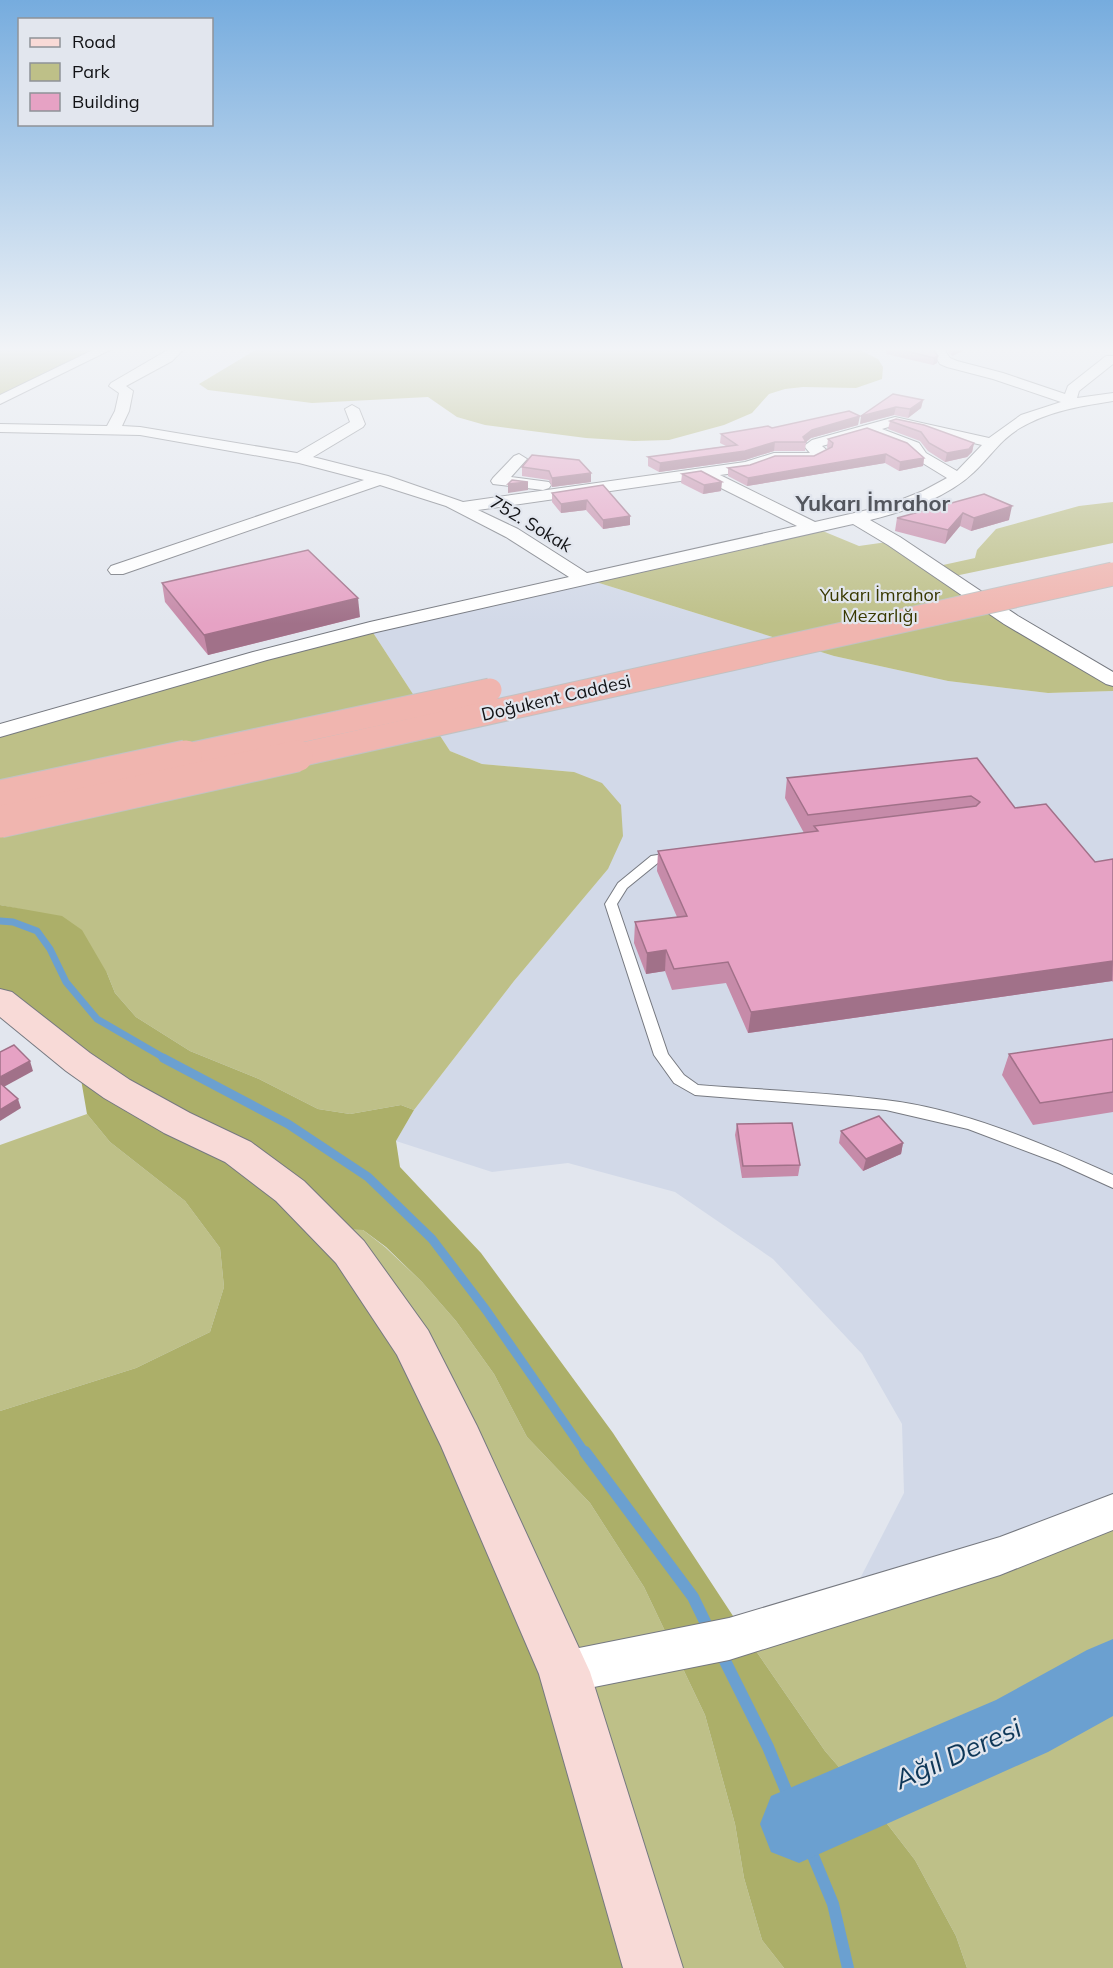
<svg xmlns="http://www.w3.org/2000/svg" width="1113" height="1968" viewBox="0 0 1113 1968" font-family="Mulish,sans-serif">
	<style>
		.built { fill: #d2d9e8 }
		.green { fill: #bec088 }
		.forest { fill: #acaf69 }
		.lines { fill: none; stroke-linecap: round; stroke-linejoin: round }
		.stream-far2 { stroke: #6ba0d0; stroke-width: 7 }
		.stream-far1 { stroke: #6ba0d0; stroke-width: 9 }
		.stream { stroke: #6ba0d0; stroke-width: 12 }
		.river { fill: #6ba0d0; fill-rule: evenodd }
		.lane-casing { stroke: #767980; stroke-width: 2 }
		.street-casing { stroke: #767980; stroke-width: 2 }
		.secondary-casing { stroke: #767980; stroke-width: 2 }
		.lane { fill: #fff; fill-rule: evenodd }
		.street { fill: #fff; fill-rule: evenodd }
		.secondary { fill: #f8dad7; fill-rule: evenodd }
		.primary-bridge-far1-casing { stroke: #c1c2c2; stroke-width: 25; stroke-linecap: butt }
		.primary-bridge-casing { stroke: #c1c2c2; stroke-width: 33; stroke-linecap: butt }
		.primary-bridge-far1 { stroke: #f0b5af; stroke-width: 23 }
		.primary-bridge { stroke: #f0b5af; stroke-width: 31 }
		.wall { fill: #c68ba9 }
		.shaded-wall { fill: #a17189 }
		.building { fill: #e6a2c4; stroke: #a17189; stroke-width: 1.5 }
		.labels { text-anchor: middle; stroke-width: 4.5; stroke-linejoin: round; paint-order: stroke }
		.far-street-label { font-size: 18px; fill: #121316; stroke: #e2e6ee }
		.far-park-label { font-size: 18px; fill: #383800; stroke: #e2e6ee }
		.far-district-label { font-size: 22px; font-weight: bold; fill: #53565d; stroke: #e2e6ee }
		.near-water-label { font-size: 27px; font-style: italic; fill: #0e3758; stroke: #e2e6ee }
	</style>
	<rect width="100%" height="100%" fill="#e2e6ee"/>
	<polygon class="built" points="583,578 834,656 948,681 1048,693 1113,691 1113,1512 848,1602 904,1493 902,1424 862,1354 773,1259 675,1192 568,1163 492,1172 396,1141 414,1110 514,981 608,869 574,772 482,764 450,751 370,628"/>
	<g class="green">
		<polygon points="1113,502 1113,543 950,577 1113,680 1113,691 1048,693 948,681 834,656 583,578 813,527 859,546 894,541 934,567 975,558 977,550 996,529 1079,506"/>
		<polygon points="370,628 450,751 482,764 574,772 602,783 621,805 623,836 608,869 514,981 414,1110 401,1105 350,1114 318,1109 259,1079 190,1051 136,1017 115,993 107,973 24,910 0,905 0,731"/>
		<polygon points="87,1114 110,1142 185,1201 220,1248 224,1287 210,1332 136,1368 0,1411 0,1145"/>
		<polygon points="328,1229 363,1230 385,1247 422,1282 456,1321 494,1374 527,1437 590,1503 644,1587 705,1715 735,1824 744,1878 762,1940 784,1968 653,1968"/>
		<polygon points="1113,1512 1113,1968 967,1968 956,1936 915,1860 878,1812 825,1751 756,1651"/>
	</g>
	<g class="forest">
		<polygon points="0,348 108,348 0,398"/>
		<polygon points="259,348 856,348 878,359 883,367 882,379 856,388 803,387 785,389 769,394 752,413 724,425 669,440 634,441 586,438 485,425 457,417 428,397 312,403 208,390 199,384"/>
		<polygon points="0,905 62,916 82,930 107,973 115,993 136,1017 190,1051 259,1079 318,1109 350,1114 401,1105 414,1110 396,1141 400,1167 481,1253 613,1433 756,1651 825,1751 878,1812 915,1860 956,1936 967,1968 784,1968 762,1940 744,1878 735,1824 705,1715 644,1587 590,1503 527,1437 494,1374 456,1321 422,1282 386,1247 363,1230 329,1229 413,1343 653,1968 0,1968 0,1411 136,1368 210,1332 224,1287 220,1248 185,1201 110,1142 87,1114 78,1062 0,1000"/>
	</g>
	<g class="lines">
		<polyline class="stream-far2" points="0,921 13,922 37,931 50,949 66,982 97,1019 166,1059"/>
		<polyline class="stream-far1" points="163,1058 288,1124 368,1177 432,1239 486,1310 586,1454"/>
		<g class="stream">
			<polyline points="585,1452 693,1597 710,1632"/>
			<polyline points="721,1653 768,1747 833,1904 848,1968"/>
		</g>
		<polygon class="river" points="1113,1639 1113,1716 1048,1752 799,1863 771,1852 760,1824 771,1796 996,1700 1087,1650"/>
		<g class="lane-casing">
			<path id="lane" d="M676,852L680,853L682,856L680,859L659,862L627,888L617,904L668,1054L684,1075L698,1085C760,1090 823,1092 885,1100C963,1109 1041,1143 1113,1175V1188L1058,1163L968,1129L886,1110L695,1095L674,1083L654,1055L605,904L618,883L651,856Z"/>
		</g>
		<g class="street-casing">
			<g id="street">
				<polygon points="97,348 114,348 0,404 0,395"/>
				<path d="M171,348H185L172,361L126,386L133,391L129,411L122,426L140,427L297,453L350,422L345,409L352,405L359,409L365,424L363,427L313,457L388,476L463,502L745,462L774,453H810L804,446L812,440L895,417L989,438L1021,415L1061,402L993,379L947,367L940,364L933,353L925,348H943L950,358L957,361L1003,373L1065,394L1068,386L1106,356H1113V364L1079,391L1077,398L1113,393V401C1081,406 1049,411 1020,428C1001,439 990,457 974,472C947,498 906,511 870,520L900,537L1018,616L1113,672V686L1106,684L1004,624L888,545L853,524L372,633L267,660L0,737V724L253,652L370,622L569,577L506,537L446,506L380,485L123,574H111L108,570L111,566L364,480L299,463L140,435L0,432V424L107,426L115,411L119,393L109,386L111,383ZM895,425L982,445L957,471L926,453L919,443L882,429ZM869,433L907,449L916,459L947,478L923,491L885,506L815,522L720,475L749,471L774,462H812L822,459L830,453L822,446ZM701,478L797,526L587,573L518,529L478,510Z"/>
				<polygon points="519,454 527,459 511,477 549,482 551,485 549,488 543,490 493,484 491,481 493,478 514,456"/>
				<polygon points="1113,1494 1113,1530 1000,1575 729,1660 564,1693 549,1687 543,1672 549,1657 564,1651 729,1618 1000,1537"/>
			</g>
		</g>
		<g class="secondary-casing">
			<polygon id="secondary" points="0,989 12,992 90,1053 130,1080 190,1113 251,1142 304,1181 364,1241 428,1330 477,1426 590,1672 683,1968 623,1968 539,1674 441,1446 397,1355 336,1263 276,1201 225,1162 164,1133 104,1098 66,1071 0,1017"/>
		</g>
		<use href="#lane" class="lane"/>
		<use href="#street" class="street"/>
		<use href="#secondary" class="secondary"/>
		<g class="primary-bridge-far1-casing">
			<g id="primary-bridge-far1">
				<polyline points="179,757 490,690"/>
				<polyline points="290,757 1113,574"/>
			</g>
		</g>
		<g class="primary-bridge-casing">
			<g id="primary-bridge">
				<polyline points="0,796 186,756"/>
				<polyline points="0,822 297,756"/>
			</g>
		</g>
		<use href="#primary-bridge-far1" class="primary-bridge-far1"/>
		<use href="#primary-bridge" class="primary-bridge"/>
	</g>
	<g class="wall">
		<polygon points="886,348 932,348 937,363 933,365 886,354"/>
		<polygon points="945,348 969,348 952,356"/>
		<polygon points="893,394 923,400 921,408 908,418 894,415 860,424"/>
		<polygon points="890,421 974,443 972,452 967,457 945,462 928,451 920,441 888,429"/>
		<polygon points="858,425 811,438 806,442 805,451 774,451 745,460 659,472 648,466 648,457 726,446 720,443 721,434 772,428"/>
		<polygon points="828,439 924,458 923,466 899,471 885,463 747,486 728,476 728,468 814,456 828,449 827,447"/>
		<polygon points="532,455 591,482 552,487 549,480 522,476 522,467"/>
		<polygon points="682,474 721,491 703,494 681,483"/>
		<polygon points="603,485 630,525 603,529 586,510 561,513 552,502 552,493"/>
		<polygon points="984,494 1009,520 971,531 960,526 945,544 895,531 897,518"/>
		<polygon points="162,583 360,617 208,655 165,602"/>
		<polygon points="977,758 1015,808 1095,862 1113,859 1113,982 1112,981 748,1033 726,983 672,990 665,971 646,974 634,943 635,922 677,917 657,871 658,851 804,833 785,798 787,778"/>
		<polygon points="1113,1039 1113,1112 1033,1125 1002,1075 1009,1054"/>
		<polygon points="737,1124 800,1165 798,1176 742,1178 735,1135"/>
		<polygon points="841,1131 903,1143 901,1154 863,1171 839,1143"/>
	</g>
	<g class="shaded-wall">
		<polygon points="954,348 969,348 952,356"/>
		<polygon points="938,356 937,363 933,365 934,358"/>
		<polygon points="923,400 921,408 908,418 910,409"/>
		<polygon points="896,407 894,415 860,424 861,416"/>
		<polygon points="860,416 858,425 811,438 806,442 803,437 812,430"/>
		<polygon points="775,442 774,451 745,460 659,472 660,463"/>
		<polygon points="974,443 972,452 967,457 945,462 947,453"/>
		<polygon points="886,454 885,463 747,486 748,478"/>
		<polygon points="924,458 923,466 899,471 900,462"/>
		<polygon points="591,473 591,482 552,487 552,478"/>
		<polygon points="528,482 528,490 508,493 508,484"/>
		<polygon points="722,482 721,491 703,494 704,485"/>
		<polygon points="587,500 586,510 561,513 561,504"/>
		<polygon points="1012,506 1009,520 971,531 974,518"/>
		<polygon points="963,513 960,526 945,544 948,530"/>
		<polygon points="630,516 630,525 603,529 603,520"/>
		<polygon points="358,598 360,617 208,655 204,635"/>
		<polygon points="666,950 665,971 646,974 647,953"/>
		<polygon points="1113,961 1112,981 748,1033 751,1012"/>
		<polygon points="30,1061 33,1071 0,1089 0,1077"/>
		<polygon points="18,1099 21,1108 0,1121 0,1110"/>
		<polygon points="903,1143 901,1154 863,1171 866,1159"/>
	</g>
	<g class="building">
		<polygon points="895,348 932,348 938,356 934,358"/>
		<polygon points="893,394 923,400 910,409 896,407 861,416"/>
		<polygon points="849,411 860,416 812,430 803,437 806,442 775,442 745,451 660,463 648,457 737,445 721,434 768,426 772,428"/>
		<polygon points="896,419 924,425 974,443 969,449 947,453 929,443 921,432 890,421"/>
		<polygon points="867,428 907,443 924,458 900,462 886,454 748,478 728,468 750,465 775,456 814,456 832,447 833,443 828,439"/>
		<polygon points="532,455 579,460 591,473 552,478 549,471 522,467"/>
		<polygon points="701,471 722,482 704,485 682,474"/>
		<polygon points="512,480 528,482 508,484"/>
		<polygon points="603,485 630,516 603,520 587,500 561,504 552,493"/>
		<polygon points="984,494 1012,506 974,518 963,513 948,530 897,518"/>
		<polygon points="308,550 358,598 204,635 162,583"/>
		<polygon points="977,758 1015,808 1046,804 1095,862 1113,859 1113,961 751,1012 728,962 674,969 666,950 647,953 635,922 687,916 658,851 818,831 814,826 976,806 980,802 971,796 808,815 787,778"/>
		<polygon points="1113,1039 1113,1092 1040,1103 1009,1054"/>
		<polygon points="14,1045 30,1061 0,1077 0,1052"/>
		<polygon points="0,1083 18,1099 0,1110"/>
		<polygon points="879,1116 903,1143 866,1159 841,1131"/>
		<polygon points="792,1123 800,1165 743,1166 737,1124"/>
	</g>
	<linearGradient id="sky" x2="0" y2="1"><stop stop-color="#76acde"/><stop offset="0.56" stop-color="#f2f4f7"/><stop offset="1" stop-color="#f2f4f7" stop-opacity="0"/></linearGradient>
	<rect width="1113" height="624" fill="url(#sky)"/>
	<g class="labels">
		<g class="far-street-label">
			<text transform="translate(531 524) rotate(31)" y="6">752. Sokak</text>
			<text transform="translate(556 698) rotate(-13)" y="6">Doğukent Caddesi</text>
		</g>
		<g class="far-park-label">
			<text x="880" y="601">Yukarı İmrahor<tspan x="880" dy="21">Mezarlığı</tspan></text>
		</g>
		<g class="far-district-label">
			<text x="873" y="511">Yukarı İmrahor</text>
		</g>
		<g class="near-water-label">
			<text transform="translate(958 1754) rotate(-24)" y="9">Ağıl Deresi</text>
		</g>
	</g>
	<rect x="18" y="18" width="195" height="108" fill="#e2e6ee" stroke="#8f9298" stroke-width="1.5"/>
	<rect x="30" y="38" width="30" height="9" fill="#f8dad7" stroke="#8f9298" stroke-width="1.5"/>
	<text x="72" y="48" font-size="18" fill="#121316">Road</text>
	<rect x="30" y="63" width="30" height="18" fill="#bec088" stroke="#8f9298" stroke-width="1.5"/>
	<text x="72" y="78" font-size="18" fill="#121316">Park</text>
	<rect x="30" y="93" width="30" height="18" fill="#e6a2c4" stroke="#8f9298" stroke-width="1.5"/>
	<text x="72" y="108" font-size="18" fill="#121316">Building</text>
</svg>
